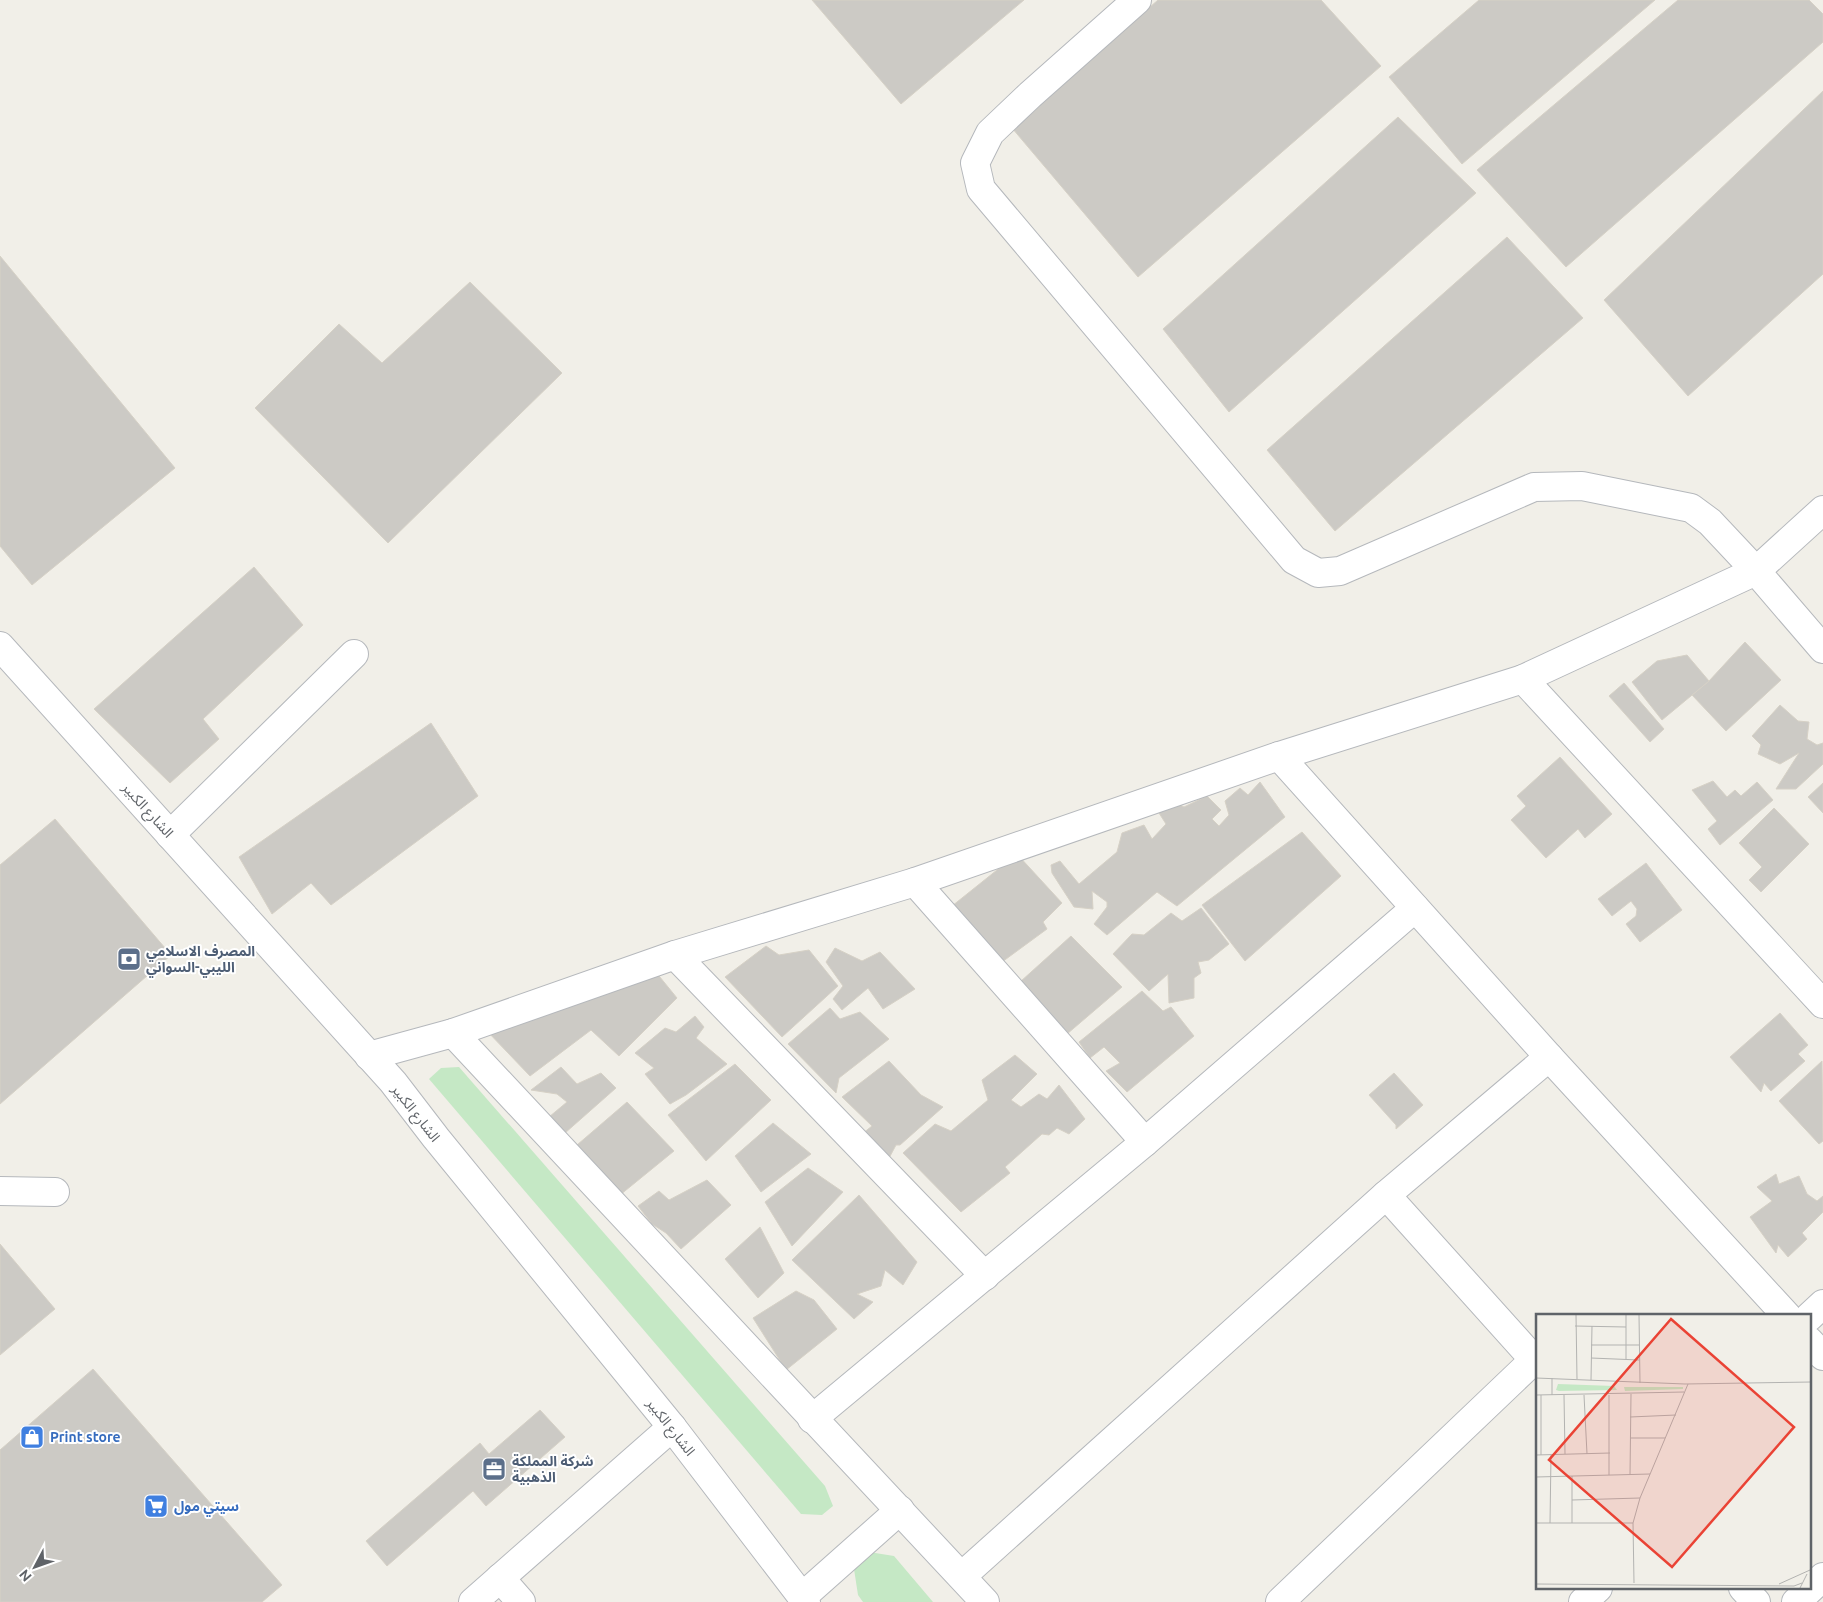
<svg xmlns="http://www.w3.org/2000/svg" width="1823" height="1602" viewBox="0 0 1823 1602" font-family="Ubuntu,'Noto Sans Arabic',sans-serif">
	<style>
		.green { fill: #c5e8c5 }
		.building { fill: #cccac5; stroke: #d6d1c6 }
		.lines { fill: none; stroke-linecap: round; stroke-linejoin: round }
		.minor-casing { stroke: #b5b8bc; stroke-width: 30 }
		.minor { stroke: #fff; stroke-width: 28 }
		.labels { text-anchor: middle; stroke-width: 4; stroke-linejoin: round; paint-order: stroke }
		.street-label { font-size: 14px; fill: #5f6368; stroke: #fff }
		.service-label { font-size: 14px; font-weight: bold; fill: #4e5e75; stroke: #fff; text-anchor: start }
		.shop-label { font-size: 14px; font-weight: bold; fill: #366cbe; stroke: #fff; text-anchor: start }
		.inset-road { fill: none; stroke: #b3b3b1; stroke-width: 1 }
		.view { fill: #ea4335; fill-opacity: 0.15; stroke: #ea4335; stroke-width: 2.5 }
		.inset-edge { fill: none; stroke: #5f6368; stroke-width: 2.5 }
	</style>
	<rect width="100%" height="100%" fill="#f1efe8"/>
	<g class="green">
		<polygon points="459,1067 825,1486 833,1506 822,1515 801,1514 429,1079 441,1068"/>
		<polygon points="869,1552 894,1556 933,1602 863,1602 858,1595 854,1569"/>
	</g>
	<g class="building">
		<polygon points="812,0 1024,0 901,104"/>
		<polygon points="1158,0 1321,0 1381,66 1138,277 1012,128"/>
		<polygon points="1479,0 1655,0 1462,164 1389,77"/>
		<polygon points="1678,0 1809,0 1823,14 1823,42 1566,267 1477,170"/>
		<polygon points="1823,91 1823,274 1688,396 1604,300"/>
		<polygon points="1398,117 1476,193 1229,412 1163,329"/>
		<polygon points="1507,237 1583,318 1335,531 1267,450"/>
		<polygon points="0,256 175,468 32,585 0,546"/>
		<polygon points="470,282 562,373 388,543 255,408 339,324 382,363"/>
		<polygon points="254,567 303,625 203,719 219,739 170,783 94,709"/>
		<polygon points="1745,642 1781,680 1726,731 1692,695 1709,681"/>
		<polygon points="1687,655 1709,681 1662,720 1632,682 1657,661"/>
		<polygon points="1624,683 1664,729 1650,742 1609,696"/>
		<polygon points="1780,705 1798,721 1809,722 1807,739 1817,745 1823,743 1823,764 1796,789 1776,789 1799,753 1780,764 1758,754 1761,745 1752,736"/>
		<polygon points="431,723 478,796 331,905 311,883 272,914 239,857"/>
		<polygon points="1560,757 1612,814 1585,838 1578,829 1546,858 1511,820 1526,806 1517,796"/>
		<polygon points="1713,781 1727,797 1735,790 1741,796 1757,782 1773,800 1720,845 1708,829 1717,821 1692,790"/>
		<polygon points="1260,782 1285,817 1177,906 1157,892 1107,935 1094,924 1107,907 1107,902 1092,891 1093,909 1074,907 1052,873 1051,865 1060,861 1079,884 1117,852 1122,833 1144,825 1152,839 1166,824 1159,813 1176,803 1184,807 1207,796 1221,810 1212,819 1219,826 1229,815 1225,801 1240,788 1248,795"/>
		<polygon points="1823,783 1823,813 1808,797"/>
		<polygon points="1774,808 1809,844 1761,892 1749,880 1762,867 1739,843"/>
		<polygon points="55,819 171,955 0,1104 0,865"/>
		<polygon points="1302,832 1341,876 1245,961 1202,905"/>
		<polygon points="1017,854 1062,903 1043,922 1047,929 1002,962 952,906"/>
		<polygon points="1646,863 1682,910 1640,942 1626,924 1636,916 1637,909 1631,901 1612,916 1598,899"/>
		<polygon points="1201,908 1229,944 1209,960 1198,962 1201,973 1194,978 1194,998 1169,1003 1168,974 1149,991 1113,954 1132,934 1144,935 1171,913 1182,921"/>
		<polygon points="1071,936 1122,987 1067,1034 1020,982"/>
		<polygon points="766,946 779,955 809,950 838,986 782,1037 725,977"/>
		<polygon points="835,948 862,961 880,952 915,989 883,1009 868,988 842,1010 833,999 843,986 826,962"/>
		<polygon points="655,971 677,998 619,1056 591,1030 530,1076 486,1030"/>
		<polygon points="1142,991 1163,1011 1171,1007 1194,1036 1127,1092 1106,1071 1120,1063 1104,1047 1090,1058 1079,1042"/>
		<polygon points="830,1008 840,1019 860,1012 889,1039 839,1078 836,1093 788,1044"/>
		<polygon points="1780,1013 1808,1045 1798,1054 1805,1061 1771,1091 1764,1083 1761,1092 1730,1057"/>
		<polygon points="695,1016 704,1027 696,1038 727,1064 686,1095 670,1104 645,1074 654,1068 635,1053 665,1028 676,1032"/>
		<polygon points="1015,1055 1037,1074 1011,1100 1021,1107 1039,1094 1047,1099 1059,1085 1085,1119 1069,1134 1057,1128 1049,1135 1042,1134 1005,1167 1010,1173 961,1212 903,1153 935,1124 951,1131 988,1100 982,1080"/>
		<polygon points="889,1061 921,1095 943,1107 900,1145 896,1145 888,1160 862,1134 872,1126 842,1097"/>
		<polygon points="1822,1061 1823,1141 1819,1144 1779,1101"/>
		<polygon points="735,1064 771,1100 706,1161 668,1115"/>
		<polygon points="561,1067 577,1084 601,1073 616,1088 565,1133 549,1117 567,1102 557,1094 531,1090"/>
		<polygon points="1394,1073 1423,1105 1396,1129 1396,1125 1369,1095"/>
		<polygon points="627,1102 674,1151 620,1195 577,1145"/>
		<polygon points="773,1123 811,1154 761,1192 735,1156"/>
		<polygon points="808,1168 843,1192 792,1246 765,1202"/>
		<polygon points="1776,1174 1779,1184 1799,1176 1807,1194 1817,1201 1823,1196 1823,1212 1802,1233 1807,1239 1788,1257 1778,1245 1776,1253 1750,1217 1772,1201 1757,1187"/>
		<polygon points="707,1180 731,1205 681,1249 666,1233 652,1224 638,1206 659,1191 669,1200"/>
		<polygon points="859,1195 917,1262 903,1285 885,1270 881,1286 857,1294 873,1302 854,1319 792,1260"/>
		<polygon points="760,1227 784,1273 758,1298 725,1259"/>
		<polygon points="0,1244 55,1309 0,1355"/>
		<polygon points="796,1291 814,1300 837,1329 786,1370 753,1318"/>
		<polygon points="93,1369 282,1585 262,1602 0,1602 0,1450"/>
		<polygon points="540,1410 565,1437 486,1506 473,1491 387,1566 366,1541 480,1443 489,1454"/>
	</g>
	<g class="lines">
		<g class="minor-casing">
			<g id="minor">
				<polyline points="1137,0 1030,95 990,133 975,163 981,189 1294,560 1318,573 1340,571 1534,487 1582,486 1691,508 1710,522 1756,571 1823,510"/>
				<polyline points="0,646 393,1082 436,1138 672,1427 806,1602"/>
				<polyline points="1523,679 1823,1004"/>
				<polyline points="1279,756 1549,1057 1787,1316"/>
				<polyline points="170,835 354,654"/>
				<polyline points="915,882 1145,1142"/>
				<polyline points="675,955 985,1276"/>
				<polyline points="453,1033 985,1602"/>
				<polyline points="369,1056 453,1033 675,955 915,882 1279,756 1523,679 1756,571 1823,649"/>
				<polyline points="0,1191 55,1192"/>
				<polyline points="1386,1195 1537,1363"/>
				<polyline points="1809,1317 1823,1304"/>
				<polyline points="1809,1341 1823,1356"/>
				<polyline points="812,1419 1145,1142 1415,908"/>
				<polyline points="962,1576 1386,1195 1549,1057"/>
				<polyline points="500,1578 521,1602"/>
				<polyline points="1743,1588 1756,1602"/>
				<polyline points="802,1597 900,1510"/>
				<polyline points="473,1602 672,1427"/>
				<polyline points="1280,1602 1534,1360"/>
				<polyline points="1583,1602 1598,1588"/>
				<polyline points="1796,1602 1823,1577"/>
			</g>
		</g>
		<use href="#minor" class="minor"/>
	</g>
	<defs>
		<g id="bank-square" transform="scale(1.25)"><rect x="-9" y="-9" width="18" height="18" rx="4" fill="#5c6f8a" stroke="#fff"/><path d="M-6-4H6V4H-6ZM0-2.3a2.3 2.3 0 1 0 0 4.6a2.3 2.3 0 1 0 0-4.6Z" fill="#fff"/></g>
		<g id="shop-square" transform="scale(1.25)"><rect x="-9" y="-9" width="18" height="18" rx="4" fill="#3f7fe0" stroke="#fff"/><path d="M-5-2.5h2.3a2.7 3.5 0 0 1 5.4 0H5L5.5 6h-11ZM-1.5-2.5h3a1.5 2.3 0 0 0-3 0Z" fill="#fff"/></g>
		<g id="office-square" transform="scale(1.25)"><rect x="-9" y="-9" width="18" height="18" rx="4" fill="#5c6f8a" stroke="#fff"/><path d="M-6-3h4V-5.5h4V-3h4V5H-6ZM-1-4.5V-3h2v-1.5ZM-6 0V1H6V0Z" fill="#fff"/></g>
		<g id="supermarket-square" transform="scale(1.25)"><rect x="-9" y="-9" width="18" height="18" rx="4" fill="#3f7fe0" stroke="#fff"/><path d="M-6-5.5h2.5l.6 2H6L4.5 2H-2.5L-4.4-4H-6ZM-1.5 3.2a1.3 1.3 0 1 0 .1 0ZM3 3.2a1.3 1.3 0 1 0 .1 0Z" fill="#fff"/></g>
	</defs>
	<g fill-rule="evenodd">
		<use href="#bank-square" x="129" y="959"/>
		<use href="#shop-square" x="32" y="1437"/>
		<use href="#office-square" x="494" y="1469"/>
		<use href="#supermarket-square" x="156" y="1506"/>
	</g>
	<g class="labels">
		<g class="street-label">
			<text transform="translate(148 810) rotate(48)" y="5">الشارع الكبير</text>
			<text transform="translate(416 1113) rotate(52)" y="5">الشارع الكبير</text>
			<text transform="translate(671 1427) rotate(52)" y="5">الشارع الكبير</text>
		</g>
		<g class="service-label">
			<text x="146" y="956">المصرف الاسلامي<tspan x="146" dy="16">الليبي-السواني</tspan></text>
			<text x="512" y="1466">شركة المملكة<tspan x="512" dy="16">الذهبية</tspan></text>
		</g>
		<g class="shop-label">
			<text x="50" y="1442">Print store</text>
			<text x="174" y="1511">سيتي مول</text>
		</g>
	</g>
	<g transform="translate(1536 1314)">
		<rect width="275" height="275" fill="#f1efe8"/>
		<path d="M22,70L78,72L81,76L23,77L20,76ZM88,73H147V75L89,77Z" fill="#c5e8c5"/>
		<path class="inset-road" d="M40,1L41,65M103,1L104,69M39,12L90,13M55,31H103M55,44L103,46M90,45V1M0,64L149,70L275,68M16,64V81M55,66L56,12M0,81L148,78M5,81V141M28,81L29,140M48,81L51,140M73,81V161M94,103L140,101M94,124H129M0,141L74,139M94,161L95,80M36,162V209M0,163L114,160M36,186L104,184M0,209H97L104,184L152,70M14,209L15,141M97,209L98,269M0,270L258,272L266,269M243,270L274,256M264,274L271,260"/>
		<path class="view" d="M135,5L258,113L136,253L13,146Z"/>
		<rect width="275" height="275" class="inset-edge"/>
	</g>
	<g transform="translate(35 1567) rotate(229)" stroke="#ffffff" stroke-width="4" paint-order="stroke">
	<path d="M0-4L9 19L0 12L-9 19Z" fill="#5f6368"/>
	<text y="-8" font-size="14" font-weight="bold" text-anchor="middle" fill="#5f6368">N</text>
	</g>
</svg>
